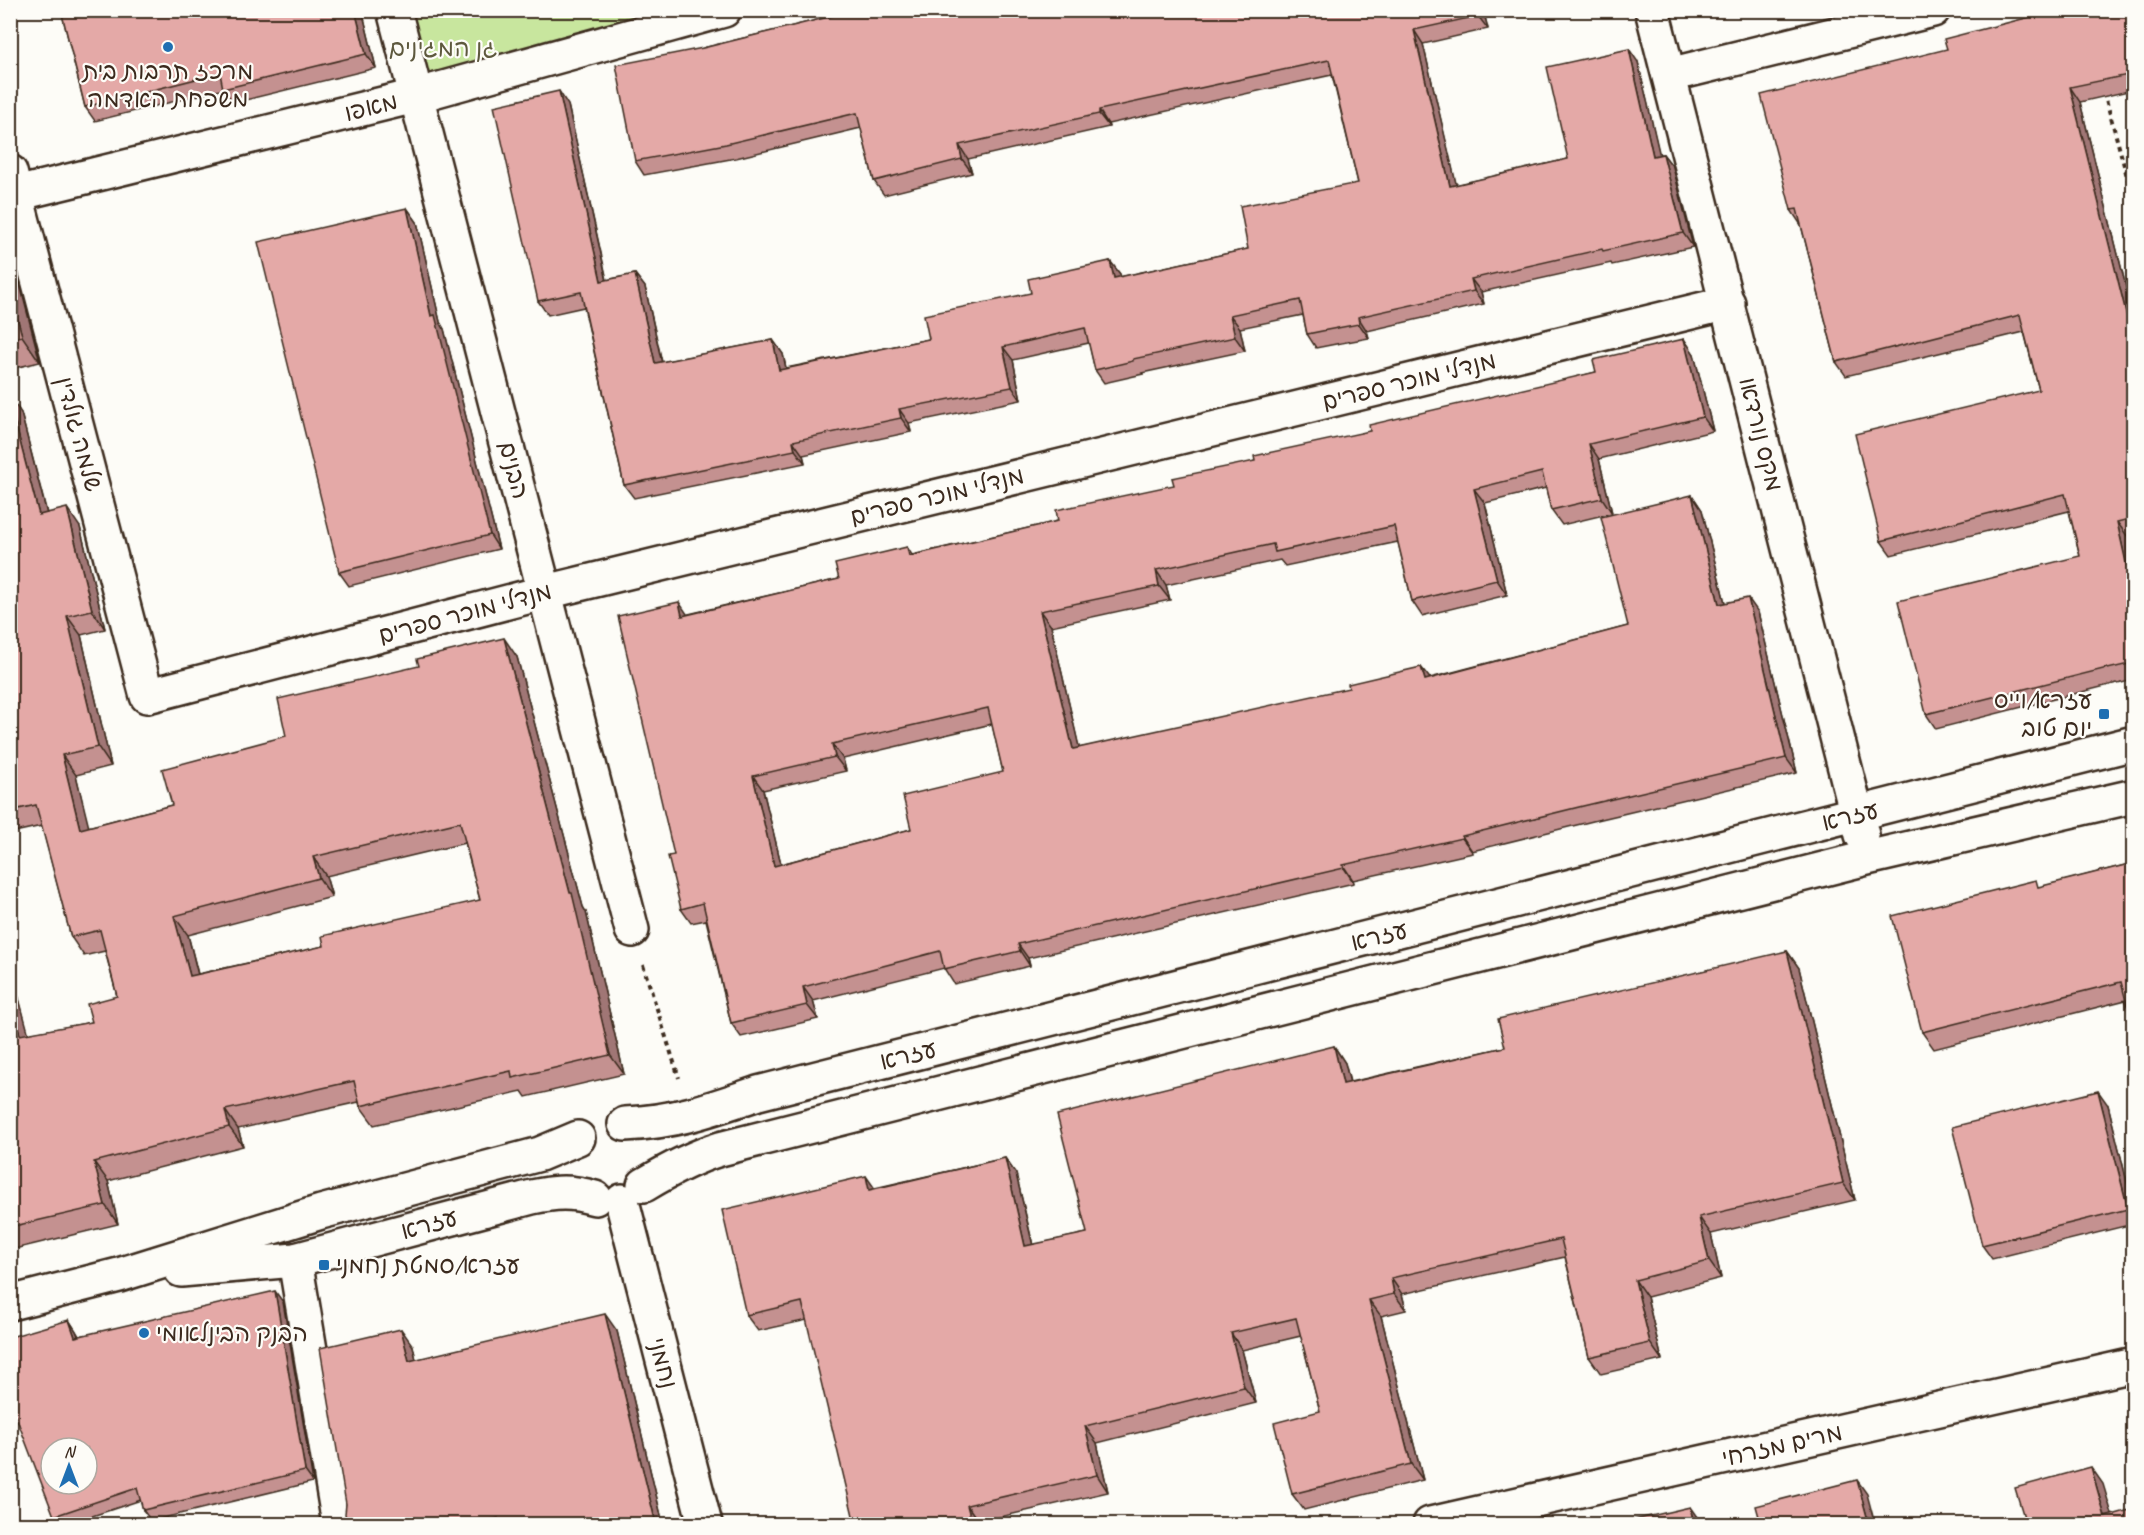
<svg xmlns="http://www.w3.org/2000/svg" width="2144" height="1535" viewBox="0 0 2144 1535" font-family="Caveat,'Playpen Sans Hebrew',sans-serif">
	<style>
		.green { fill: #c8e69e; stroke: #82885e; stroke-width: 1.5 }
		.lines { fill: none; stroke-linecap: round; stroke-linejoin: round }
		.minor-casing { stroke: #3b2a1e; stroke-width: 38 }
		.path { stroke: #3b2a1e; stroke-width: 4; stroke-dasharray: 4.5 4.5; stroke-linecap: butt }
		.minor { stroke: #fdfcf7; stroke-width: 33 }
		.wall { fill: #c49190; stroke: #3b2a1e; stroke-width: 1.5; fill-rule: evenodd }
		.shaded-wall { fill: #a07675; stroke: #3b2a1e; stroke-width: 1.5 }
		.building { fill: #e4a9a7; stroke: #3b2a1e; stroke-width: 1.5; fill-rule: evenodd }
		.poi-dot { fill: #1f6fb2; stroke: #fdfcf7; stroke-width: 2 }
		.labels { text-anchor: middle; stroke-width: 4.5; stroke-linejoin: round; paint-order: stroke }
		.park-label { font-size: 24px; fill: #5e593e; stroke: #fdfcf7 }
		.poi-label { font-size: 24px; fill: #3b2a1e; stroke: #fdfcf7; text-anchor: start }
		.street-label { font-size: 24px; fill: #3b2a1e; stroke: #fdfcf7 }
	</style>
	<rect width="100%" height="100%" fill="#fdfcf7"/>
	<filter id="ink" filterUnits="userSpaceOnUse"><feTurbulence type="fractalNoise" baseFrequency=".0167" numOctaves="2"/><feDisplacementMap in="SourceGraphic" scale="12" xChannelSelector="R" yChannelSelector="G"/><feConvolveMatrix kernelMatrix="1 2 1 2 8 2 1 2 1" color-interpolation-filters="sRGB"/></filter>
	<g filter="url(#ink)">
		<polygon class="green" points="394,10 687,11 415,96"/>
		<g class="lines">
			<g class="minor-casing">
				<g id="minor">
					<polyline points="394,10 632,930"/>
					<polyline points="1652,10 1862,835"/>
					<polyline points="1669,75 1933,10"/>
					<polyline points="10,172 147,696 546,592 1728,303"/>
					<polyline points="16,194 415,96 724,10"/>
					<path d="M625,1124C675,1122 711,1109 758,1093L2134,743"/>
					<path d="M644,1185C669,1170 693,1157 720,1149L1867,858L2134,796"/>
					<polyline points="622,1201 705,1524"/>
					<polyline points="295,1260 339,1524"/>
					<path d="M181,1270L295,1260L532,1197C556,1192 571,1191 595,1198"/>
					<polyline points="10,1303 119,1275 321,1212 540,1154 578,1138"/>
					<polyline points="1430,1524 2134,1365"/>
				</g>
			</g>
			<g class="path">
				<polyline points="2104,92 2134,202"/>
				<polyline points="643,965 679,1078"/>
			</g>
			<use href="#minor" class="minor"/>
		</g>
		<g class="wall">
			<polygon points="61,10 362,10 376,68 233,103 224,89 95,121 85,107"/>
			<polygon points="832,10 1515,10 1485,17 1488,29 1423,44 1456,185 1568,159 1638,62 1659,154 1663,154 1673,167 1693,247 1612,265 1611,263 1481,292 1484,304 1367,331 1369,338 1336,344 1316,348 1307,334 1303,315 1240,328 1245,351 1142,373 1143,374 1104,383 1095,370 1089,343 1013,360 1021,400 909,423 911,432 803,455 805,463 634,498 624,485 584,307 548,315 538,301 568,105 607,280 635,274 645,287 662,362 773,340 783,354 786,368 929,339 1031,293 1110,261 1120,274 1120,277 1248,249 1358,183 1332,75 1108,124 1109,127 968,159 972,173 884,195 874,181 861,128 736,158 644,175 635,161 703,48 833,16"/>
			<polygon points="2133,10 2133,90 2080,102 2133,315 2133,535 2128,537 2133,564 2133,680 2118,684 2117,683 1936,729 1926,714 2080,556 2069,511 1891,555 1881,541 2039,390 2024,332 1846,376 1836,362 1801,225 1791,210"/>
			<polygon points="407,208 417,222 440,322 444,329 499,549 349,586 339,572"/>
			<polygon points="10,246 40,362 10,369"/>
			<path d="M1684,339L1694,354L1713,431L1599,459L1612,513L1562,525L1551,510L1546,488L1485,503L1507,595L1422,616L1412,601L1398,542L1285,566L1280,560L1166,585L1170,600L1051,626L1079,748L1430,678L1628,626L1692,495L1702,510L1725,603L1758,612L1797,773L1593,821L1472,851L1473,853L1353,880L1354,883L1028,958L1030,966L954,984L944,968L813,1001L818,1019L741,1037L731,1023L706,920L691,923L681,909L674,855L688,614L839,579L907,547L912,555L1058,521L1255,461L1596,372ZM992,724L1003,772L911,829L781,864L763,790L846,771L843,759Z"/>
			<path d="M10,397L21,413L47,513L80,527L105,629L81,635L111,766L76,775L88,827L172,805L286,736L517,657L583,907L586,912L624,1074L526,1097L522,1091L374,1125L360,1106L359,1102L238,1129L243,1146L108,1181L118,1224L10,1250V965L28,1034L92,1022L117,996L105,951L84,956L71,937L42,826L10,833ZM465,843L480,900L324,946L198,974L188,935L332,897L326,876Z"/>
			<polygon points="2133,863 2133,1026 2132,1023 2126,1000 1934,1049 1922,1032 2041,887"/>
			<polygon points="1787,951 1799,968 1855,1200 1711,1234 1721,1278 1647,1297 1662,1360 1601,1374 1589,1357 1565,1257 1402,1294 1406,1310 1381,1316 1423,1480 1304,1510 1292,1494 1320,1411 1301,1336 1242,1350 1256,1403 1097,1443 1108,1492 979,1522 807,1320 758,1331 746,1315 875,1188 1005,1158 1016,1174 1033,1245 1087,1233 1334,1046 1345,1063 1350,1082 1505,1047"/>
			<polygon points="2108,1105 2133,1206 2133,1224 1992,1259 1982,1245"/>
			<polygon points="283,1302 313,1482 151,1521 143,1510 141,1500 68,1524 60,1524 54,1516 69,1320 76,1331 79,1336"/>
			<polygon points="617,1331 663,1524 348,1524 346,1504 413,1346 416,1360"/>
		</g>
		<g class="shaded-wall">
			<polygon points="355,10 362,10 376,68 366,54"/>
			<polygon points="1477,10 1480,10 1485,17 1488,29 1478,16"/>
			<polygon points="1414,30 1423,44 1460,200 1450,186"/>
			<polygon points="1629,49 1638,62 1663,169 1653,156"/>
			<polygon points="2070,87 2080,102 2133,315 2133,341"/>
			<polygon points="559,91 568,105 610,295 601,281"/>
			<polygon points="1099,110 1108,124 1109,127 1099,114"/>
			<polygon points="959,145 968,159 972,173 962,159"/>
			<polygon points="1663,154 1673,167 1693,247 1683,233"/>
			<polygon points="407,208 417,222 440,322 444,329 499,549 490,535 431,316"/>
			<polygon points="10,246 40,362 22,336 10,291"/>
			<polygon points="1110,261 1120,274 1124,291 1114,278"/>
			<polygon points="635,274 645,287 665,377 655,363"/>
			<polygon points="1471,279 1481,292 1484,304 1474,291"/>
			<polygon points="1230,315 1240,328 1245,351 1235,337"/>
			<polygon points="1358,317 1367,331 1369,338 1359,324"/>
			<polygon points="1684,339 1694,354 1713,431 1703,417"/>
			<polygon points="773,340 783,354 789,383 779,370"/>
			<polygon points="1003,347 1013,360 1021,400 1012,387"/>
			<polygon points="10,397 21,413 52,534 39,515 10,403"/>
			<polygon points="899,409 909,423 911,432 901,418"/>
			<polygon points="793,441 803,455 805,463 795,450"/>
			<polygon points="1589,444 1599,459 1612,513 1602,498"/>
			<polygon points="1474,489 1485,503 1507,595 1497,580"/>
			<polygon points="1692,495 1702,510 1729,619 1719,604"/>
			<polygon points="67,508 80,527 105,629 92,610"/>
			<polygon points="2117,522 2128,537 2133,564 2133,589 2131,585"/>
			<polygon points="1156,570 1166,585 1170,600 1159,586"/>
			<polygon points="1748,598 1758,612 1797,773 1786,758"/>
			<polygon points="679,602 689,617 682,616"/>
			<polygon points="1040,611 1051,626 1083,764 1073,749"/>
			<polygon points="67,616 81,635 111,766 98,747"/>
			<polygon points="504,638 517,657 583,907 586,912 624,1074 610,1055 570,893"/>
			<polygon points="1421,667 1432,681 1425,680"/>
			<polygon points="832,744 843,759 846,771 835,757"/>
			<polygon points="62,755 76,775 94,848 80,829"/>
			<polygon points="753,776 763,790 785,880 774,866"/>
			<polygon points="1462,836 1472,851 1473,853 1462,838"/>
			<polygon points="313,857 326,876 332,897 319,878"/>
			<polygon points="1343,865 1353,880 1354,883 1344,868"/>
			<polygon points="174,916 188,935 203,995 190,976"/>
			<polygon points="1018,944 1028,958 1030,966 1020,951"/>
			<polygon points="1787,951 1799,968 1855,1200 1843,1183"/>
			<polygon points="10,965 34,1054 20,1035 10,997"/>
			<polygon points="803,987 813,1001 818,1019 807,1005"/>
			<polygon points="1334,1046 1345,1063 1354,1100 1343,1084"/>
			<polygon points="2098,1091 2108,1105 2133,1206 2133,1217 2128,1209"/>
			<polygon points="225,1110 238,1129 243,1146 229,1127"/>
			<polygon points="1005,1158 1016,1174 1037,1263 1025,1246"/>
			<polygon points="94,1162 108,1181 118,1224 105,1205"/>
			<polygon points="866,1176 878,1193 869,1190"/>
			<polygon points="1699,1217 1711,1234 1721,1278 1709,1261"/>
			<polygon points="1391,1278 1402,1294 1406,1310 1394,1294"/>
			<polygon points="1635,1280 1647,1297 1662,1360 1650,1343"/>
			<polygon points="275,1291 283,1302 313,1482 305,1471"/>
			<polygon points="1369,1300 1381,1316 1423,1480 1411,1464"/>
			<polygon points="605,1314 617,1331 663,1524 656,1524"/>
			<polygon points="69,1320 76,1331 83,1348 75,1337"/>
			<polygon points="401,1329 413,1346 420,1378 409,1361"/>
			<polygon points="1231,1333 1242,1350 1256,1403 1244,1387"/>
			<polygon points="1085,1426 1097,1443 1108,1492 1097,1475"/>
			<polygon points="2091,1467 2103,1484 2115,1524 2105,1517"/>
			<polygon points="1857,1480 1867,1494 1875,1524 1869,1524"/>
			<polygon points="967,1505 979,1522 979,1524 972,1524"/>
			<polygon points="1690,1507 1702,1524 1694,1524"/>
		</g>
		<g class="building">
			<polygon points="61,10 355,10 366,54 223,89 220,73 85,107"/>
			<polygon points="832,10 1477,10 1478,16 1414,30 1450,186 1568,159 1547,67 1629,49 1653,156 1663,154 1683,233 1603,251 1602,249 1471,279 1474,291 1358,317 1359,324 1327,330 1307,334 1300,300 1230,315 1235,337 1133,359 1133,361 1095,370 1085,328 1003,347 1012,387 899,409 901,418 793,441 795,450 624,485 581,292 538,301 494,106 559,91 601,281 635,274 655,363 773,340 779,370 929,339 924,315 1031,293 1028,279 1110,261 1114,278 1248,249 1240,206 1358,183 1329,60 1099,110 1099,114 959,145 962,159 874,181 857,113 726,144 635,161 616,65 703,48 833,16"/>
			<polygon points="2057,10 2133,10 2133,74 2070,87 2133,341 2133,518 2117,522 2131,585 2133,585 2133,663 2108,669 2107,668 1926,714 1898,601 2080,556 2065,494 1881,541 1855,434 2039,390 2020,315 1836,362 1797,209 1791,210 1761,95 1947,49 1944,39"/>
			<polygon points="407,208 431,316 435,315 490,535 339,572 258,242"/>
			<polygon points="10,291 22,336 10,339"/>
			<path d="M1684,339L1703,417L1589,444L1602,498L1551,510L1542,472L1474,489L1497,580L1412,601L1394,526L1275,552L1273,544L1156,570L1159,586L1040,611L1073,749L1349,688L1348,684L1421,667L1425,680L1628,626L1601,517L1692,495L1719,604L1748,598L1786,758L1583,806L1462,836V838L1343,865L1344,868L1018,944L1020,951L944,969L940,951L803,987L807,1005L731,1023L703,903L681,909L668,856L674,855L618,616L679,602L682,616L839,579L835,564L907,547L909,556L1058,521L1056,510L1174,485L1172,478L1255,461L1254,456L1370,431L1369,425L1596,372L1593,360ZM988,708L1003,772L903,796L911,829L774,866L753,776L835,757L832,744Z"/>
			<path d="M10,403L39,515L67,508L92,610L67,616L98,747L62,755L80,829L172,805L162,769L286,736L278,699L419,666L417,659L504,638L570,893H572L610,1055L512,1078L511,1071L360,1106L354,1081L225,1110L229,1127L94,1162L105,1205L10,1227V997L20,1035L92,1022L87,1004L117,996L100,930L71,937L36,805L10,811ZM460,822L480,900L322,936L324,946L190,976L174,916L319,878L313,857Z"/>
			<polygon points="2133,863 2133,1023 2132,1023 2121,982 1922,1032 1892,916 2036,880 2038,887"/>
			<polygon points="1787,951 1843,1183 1699,1217 1709,1261 1635,1280 1650,1343 1589,1357 1561,1239 1391,1278 1394,1294 1369,1300 1411,1464 1292,1494 1274,1423 1320,1411 1296,1318 1231,1333 1244,1387 1085,1426 1097,1475 967,1505 972,1524 855,1524 802,1302 746,1315 722,1210 866,1176 869,1190 1005,1158 1025,1246 1087,1233 1057,1115 1334,1046 1343,1084 1432,1064 1505,1047 1498,1019"/>
			<polygon points="2098,1091 2128,1209 1982,1245 1952,1127"/>
			<path d="M275,1291L305,1471L143,1510L137,1488L54,1516L10,1401V1337L69,1320L75,1337ZM51,1448H87V1484H51Z"/>
			<polygon points="605,1314 656,1524 500,1524 498,1518 470,1524 348,1524 345,1514 346,1504 320,1348 401,1329 409,1361"/>
			<polygon points="2091,1467 2105,1517 2133,1509 2133,1524 2026,1524 2015,1488"/>
			<polygon points="1857,1480 1869,1524 1761,1524 1756,1506"/>
			<polygon points="1690,1507 1694,1524 1617,1524"/>
		</g>
	</g>
	<g class="poi-dot">
		<circle cx="168" cy="47" r="6"/>
		<rect x="2098" y="708" width="12" height="12" rx="3"/>
		<rect x="318" y="1259" width="12" height="12" rx="3"/>
		<circle cx="144" cy="1333" r="6"/>
	</g>
	<g class="labels">
		<g class="park-label">
			<text x="443" y="56">גן המגינים</text>
		</g>
		<g class="poi-label">
			<text x="168" y="79" text-anchor="middle">מרכז תרבות בית<tspan x="168" dy="28">משפחת האדמה</tspan></text>
			<text x="2092" y="708" text-anchor="end">עזרא/וייס<tspan x="2092" dy="28">יום טוב</tspan></text>
			<text x="336" y="1273">עזרא/סמטת נחמני</text>
			<text x="156" y="1341">הבנק הבינלאומי</text>
		</g>
		<g class="street-label">
			<text transform="translate(371 107) rotate(-14)" y="8">מאפו</text>
			<text transform="translate(1409 381) rotate(-14)" y="8">מנדלי מוכר ספרים</text>
			<text transform="translate(79 434) rotate(75)" y="8">שלמה גולדין</text>
			<text transform="translate(1761 434) rotate(76)" y="8">מקס נורדאו</text>
			<text transform="translate(514 470) rotate(75)" y="8">הבנים</text>
			<text transform="translate(937 496) rotate(-14)" y="8">מנדלי מוכר ספרים</text>
			<text transform="translate(465 613) rotate(-15)" y="8">מנדלי מוכר ספרים</text>
			<text transform="translate(1850 816) rotate(-14)" y="8">עזרא</text>
			<text transform="translate(1379 936) rotate(-14)" y="8">עזרא</text>
			<text transform="translate(908 1055) rotate(-14)" y="8">עזרא</text>
			<text transform="translate(429 1224) rotate(-15)" y="8">עזרא</text>
			<text transform="translate(663 1363) rotate(75)" y="8">נחמני</text>
			<text transform="translate(1782 1445) rotate(-13)" y="8">מרים מזרחי</text>
		</g>
	</g>
	<rect width="2144" height="1535" fill="none" stroke="#fdfcf7" stroke-width="36"/>
	<rect x="18" y="18" width="2108" height="1499" fill="none" stroke="#3b2a1e" stroke-width="2" filter="url(#ink)"/>
	<g transform="translate(69 1466)"><circle r="28" fill="#fdfcf7" stroke="#afa8a0" stroke-width="1.5"/>
	<path d="M0-4.5L10 22L0 15L-10 22Z" fill="#1f6fb2"/>
	<text y="-9" font-size="16" font-weight="bold" text-anchor="middle" fill="#3b2a1e">N</text>
	</g>
</svg>
